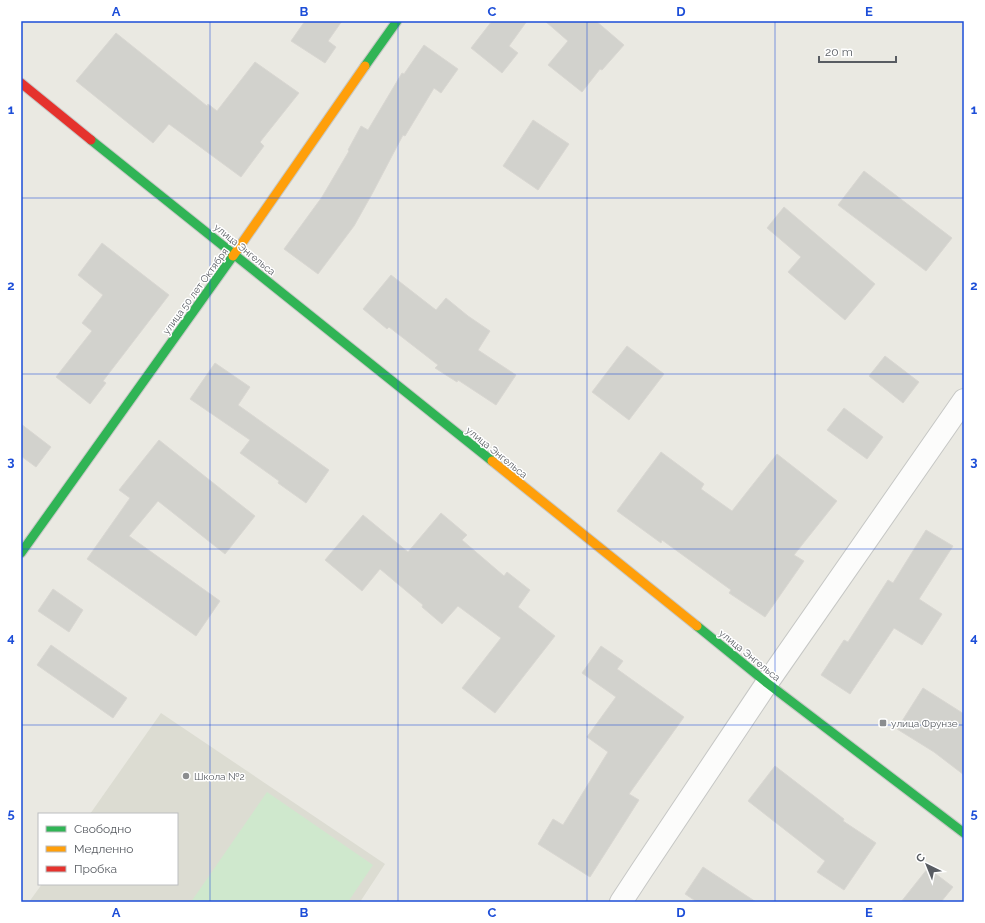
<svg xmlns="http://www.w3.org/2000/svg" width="985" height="923" viewBox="0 0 985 923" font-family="Raleway,sans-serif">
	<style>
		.education { fill: #dcdcd2 }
		.green { fill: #cfe8cd }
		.building { fill: #d2d2cd; stroke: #d9d7d2 }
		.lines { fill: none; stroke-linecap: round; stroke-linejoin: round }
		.street-casing { stroke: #c6c7c5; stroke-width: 24 }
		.fast-casing { stroke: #c7c8c6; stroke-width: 11 }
		.slow-casing { stroke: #c7c8c6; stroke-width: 11 }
		.jam-casing { stroke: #c7c8c6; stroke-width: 11 }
		.street { stroke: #fcfcfb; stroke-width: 22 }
		.fast { stroke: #30b455; stroke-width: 9 }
		.slow { stroke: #ff9f0a; stroke-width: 9 }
		.jam { stroke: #e5322d; stroke-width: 9 }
		.grid { fill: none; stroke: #1d4ed8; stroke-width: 1; stroke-opacity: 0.55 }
		.poi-dot { fill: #8b8d8f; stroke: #fff; stroke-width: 1.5 }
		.labels { text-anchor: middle; stroke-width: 3; stroke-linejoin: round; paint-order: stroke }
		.street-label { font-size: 10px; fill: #585c62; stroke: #fff }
		.poi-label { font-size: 10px; fill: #585c62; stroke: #fff; text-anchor: start }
		.neatline { fill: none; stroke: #1d4ed8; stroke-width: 1.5 }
		.grid-label { font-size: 13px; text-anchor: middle; font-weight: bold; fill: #1d4ed8 }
	</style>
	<rect width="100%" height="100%" fill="#eae9e2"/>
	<polygon class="education" points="161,713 385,864 360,902 29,902 42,884 177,884 177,814 90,814"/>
	<polygon class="green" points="267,792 373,865 348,902 191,902"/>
	<g class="building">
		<polygon points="305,21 342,21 328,41 336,47 325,63 291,41"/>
		<polygon points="492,21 527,21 509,46 518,53 502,73 471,48"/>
		<polygon points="545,21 596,21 624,45 602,70 600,69 582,92 548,65 568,41"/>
		<polygon points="116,33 207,106 208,104 217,111 255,62 299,93 260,142 264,146 241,177 169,124 153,143 76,81"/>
		<polygon points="424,45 458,69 441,93 434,88 405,136 403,135 372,194 354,226 318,274 284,249 322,197 349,151 348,150 361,126 368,130 402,73 404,74"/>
		<polygon points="533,120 569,144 538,190 503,166"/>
		<polygon points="864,171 952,238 926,271 838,205"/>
		<polygon points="784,207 875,284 845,320 788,272 801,257 767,228"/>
		<polygon points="102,243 169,295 103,381 106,383 90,404 56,377 92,331 82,323 103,295 78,275"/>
		<polygon points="391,275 436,310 446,298 468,316 490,331 478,350 516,375 496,405 458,380 457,382 435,368 438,365 389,327 387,329 363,309"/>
		<polygon points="627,346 664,374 629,420 592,392"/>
		<polygon points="885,356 919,382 903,403 869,376"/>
		<polygon points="215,363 250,387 238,405 329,470 306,503 278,483 279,481 240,453 250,440 190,399"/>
		<polygon points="844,408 883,437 867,459 827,430"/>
		<polygon points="21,424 51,447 36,467 21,456"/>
		<polygon points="159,440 255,516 225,554 158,501 129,536 220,601 196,636 87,559 130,498 119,490"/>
		<polygon points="661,452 704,484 701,489 732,511 777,454 837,501 794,555 804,561 765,617 729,593 731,590 662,540 661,543 617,511"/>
		<polygon points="441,513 467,535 462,540 504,576 507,572 530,590 518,607 555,636 495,713 462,688 501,638 458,606 442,624 422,607 423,605 380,569 362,591 325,560 363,515 408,552"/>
		<polygon points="926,530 953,546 919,599 942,614 922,645 894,628 850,694 821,675 844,640 848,642 888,580 893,583"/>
		<polygon points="53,589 83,610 69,632 38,611"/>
		<polygon points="51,645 127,698 113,718 37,665"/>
		<polygon points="601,646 623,661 617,669 684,717 629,794 639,800 590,877 538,844 553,819 563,825 608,752 587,737 616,697 582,673"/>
		<polygon points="923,688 964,714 964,775 934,752 897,729"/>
		<polygon points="775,766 844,819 843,821 876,843 844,890 817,872 825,861 748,801"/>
		<polygon points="703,867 756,902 697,902 685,894"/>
		<polygon points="928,868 953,887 941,902 901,902"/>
	</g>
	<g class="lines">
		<g class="street-casing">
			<polyline id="street" points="621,902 642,870 767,683 964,400"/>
		</g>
		<g class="fast-casing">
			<g id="fast">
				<polyline points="365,66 397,21"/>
				<polyline points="91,140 492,461"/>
				<polyline points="21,553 233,256"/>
				<polyline points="697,626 767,683 964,833"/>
			</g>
		</g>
		<g class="slow-casing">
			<g id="slow">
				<polyline points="233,256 365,66"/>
				<polyline points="492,461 697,626"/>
			</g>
		</g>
		<g class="jam-casing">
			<polyline id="jam" points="21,83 91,140"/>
		</g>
		<use href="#street" class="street"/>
		<use href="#fast" class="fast"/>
		<use href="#slow" class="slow"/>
		<use href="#jam" class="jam"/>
	</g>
	<path class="grid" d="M210,21V902M398,21V902M587,21V902M775,21V902M21,198H964M21,374H964M21,549H964M21,725H964"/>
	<g class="poi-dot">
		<rect x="879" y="719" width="8" height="8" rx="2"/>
		<circle cx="186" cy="776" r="4"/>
	</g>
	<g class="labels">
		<g class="street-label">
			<text transform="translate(245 249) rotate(39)" y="4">улица Энгельса</text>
			<text transform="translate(195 291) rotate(-54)" y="4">улица 50 лет Октября</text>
			<text transform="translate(497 452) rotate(39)" y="4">улица Энгельса</text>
			<text transform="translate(750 655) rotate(39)" y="4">улица Энгельса</text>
		</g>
		<g class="poi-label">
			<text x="891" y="727">улица Фрунзе</text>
			<text x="194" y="780">Школа №2</text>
		</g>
	</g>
	<rect width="985" height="923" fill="none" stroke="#ffffff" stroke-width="44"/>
	<rect x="38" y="813" width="140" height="72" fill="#ffffff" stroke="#bcbec0"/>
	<rect x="46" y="826" width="20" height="6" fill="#30b455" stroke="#bcbec0"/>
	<text x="74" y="833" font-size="12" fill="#585c62">Свободно</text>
	<rect x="46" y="846" width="20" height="6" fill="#ff9f0a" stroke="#bcbec0"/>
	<text x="74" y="853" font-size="12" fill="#585c62">Медленно</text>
	<rect x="46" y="866" width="20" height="6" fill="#e5322d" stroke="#bcbec0"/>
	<text x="74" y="873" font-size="12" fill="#585c62">Пробка</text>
	<g transform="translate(927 865) rotate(317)" stroke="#ffffff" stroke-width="3" paint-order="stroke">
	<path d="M0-3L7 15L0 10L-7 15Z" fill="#585c62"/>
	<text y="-6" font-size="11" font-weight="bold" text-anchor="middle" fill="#585c62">С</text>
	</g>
	<path d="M819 56v6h77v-6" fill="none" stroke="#585c62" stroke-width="2"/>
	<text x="825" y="56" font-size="12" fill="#585c62" stroke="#ffffff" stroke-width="3" paint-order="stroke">20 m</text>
	<rect x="22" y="22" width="941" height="879" class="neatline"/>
	<g class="grid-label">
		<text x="116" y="16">A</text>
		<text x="304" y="16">B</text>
		<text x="492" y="16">C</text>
		<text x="681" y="16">D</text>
		<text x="869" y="16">E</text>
		<text x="11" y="114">1</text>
		<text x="974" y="114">1</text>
		<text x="11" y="290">2</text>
		<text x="974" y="290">2</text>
		<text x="11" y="466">3</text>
		<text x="974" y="466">3</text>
		<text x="11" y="642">4</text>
		<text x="974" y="642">4</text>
		<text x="11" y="818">5</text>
		<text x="974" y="818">5</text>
		<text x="116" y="917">A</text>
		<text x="304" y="917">B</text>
		<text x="492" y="917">C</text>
		<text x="681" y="917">D</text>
		<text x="869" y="917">E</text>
	</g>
</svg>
